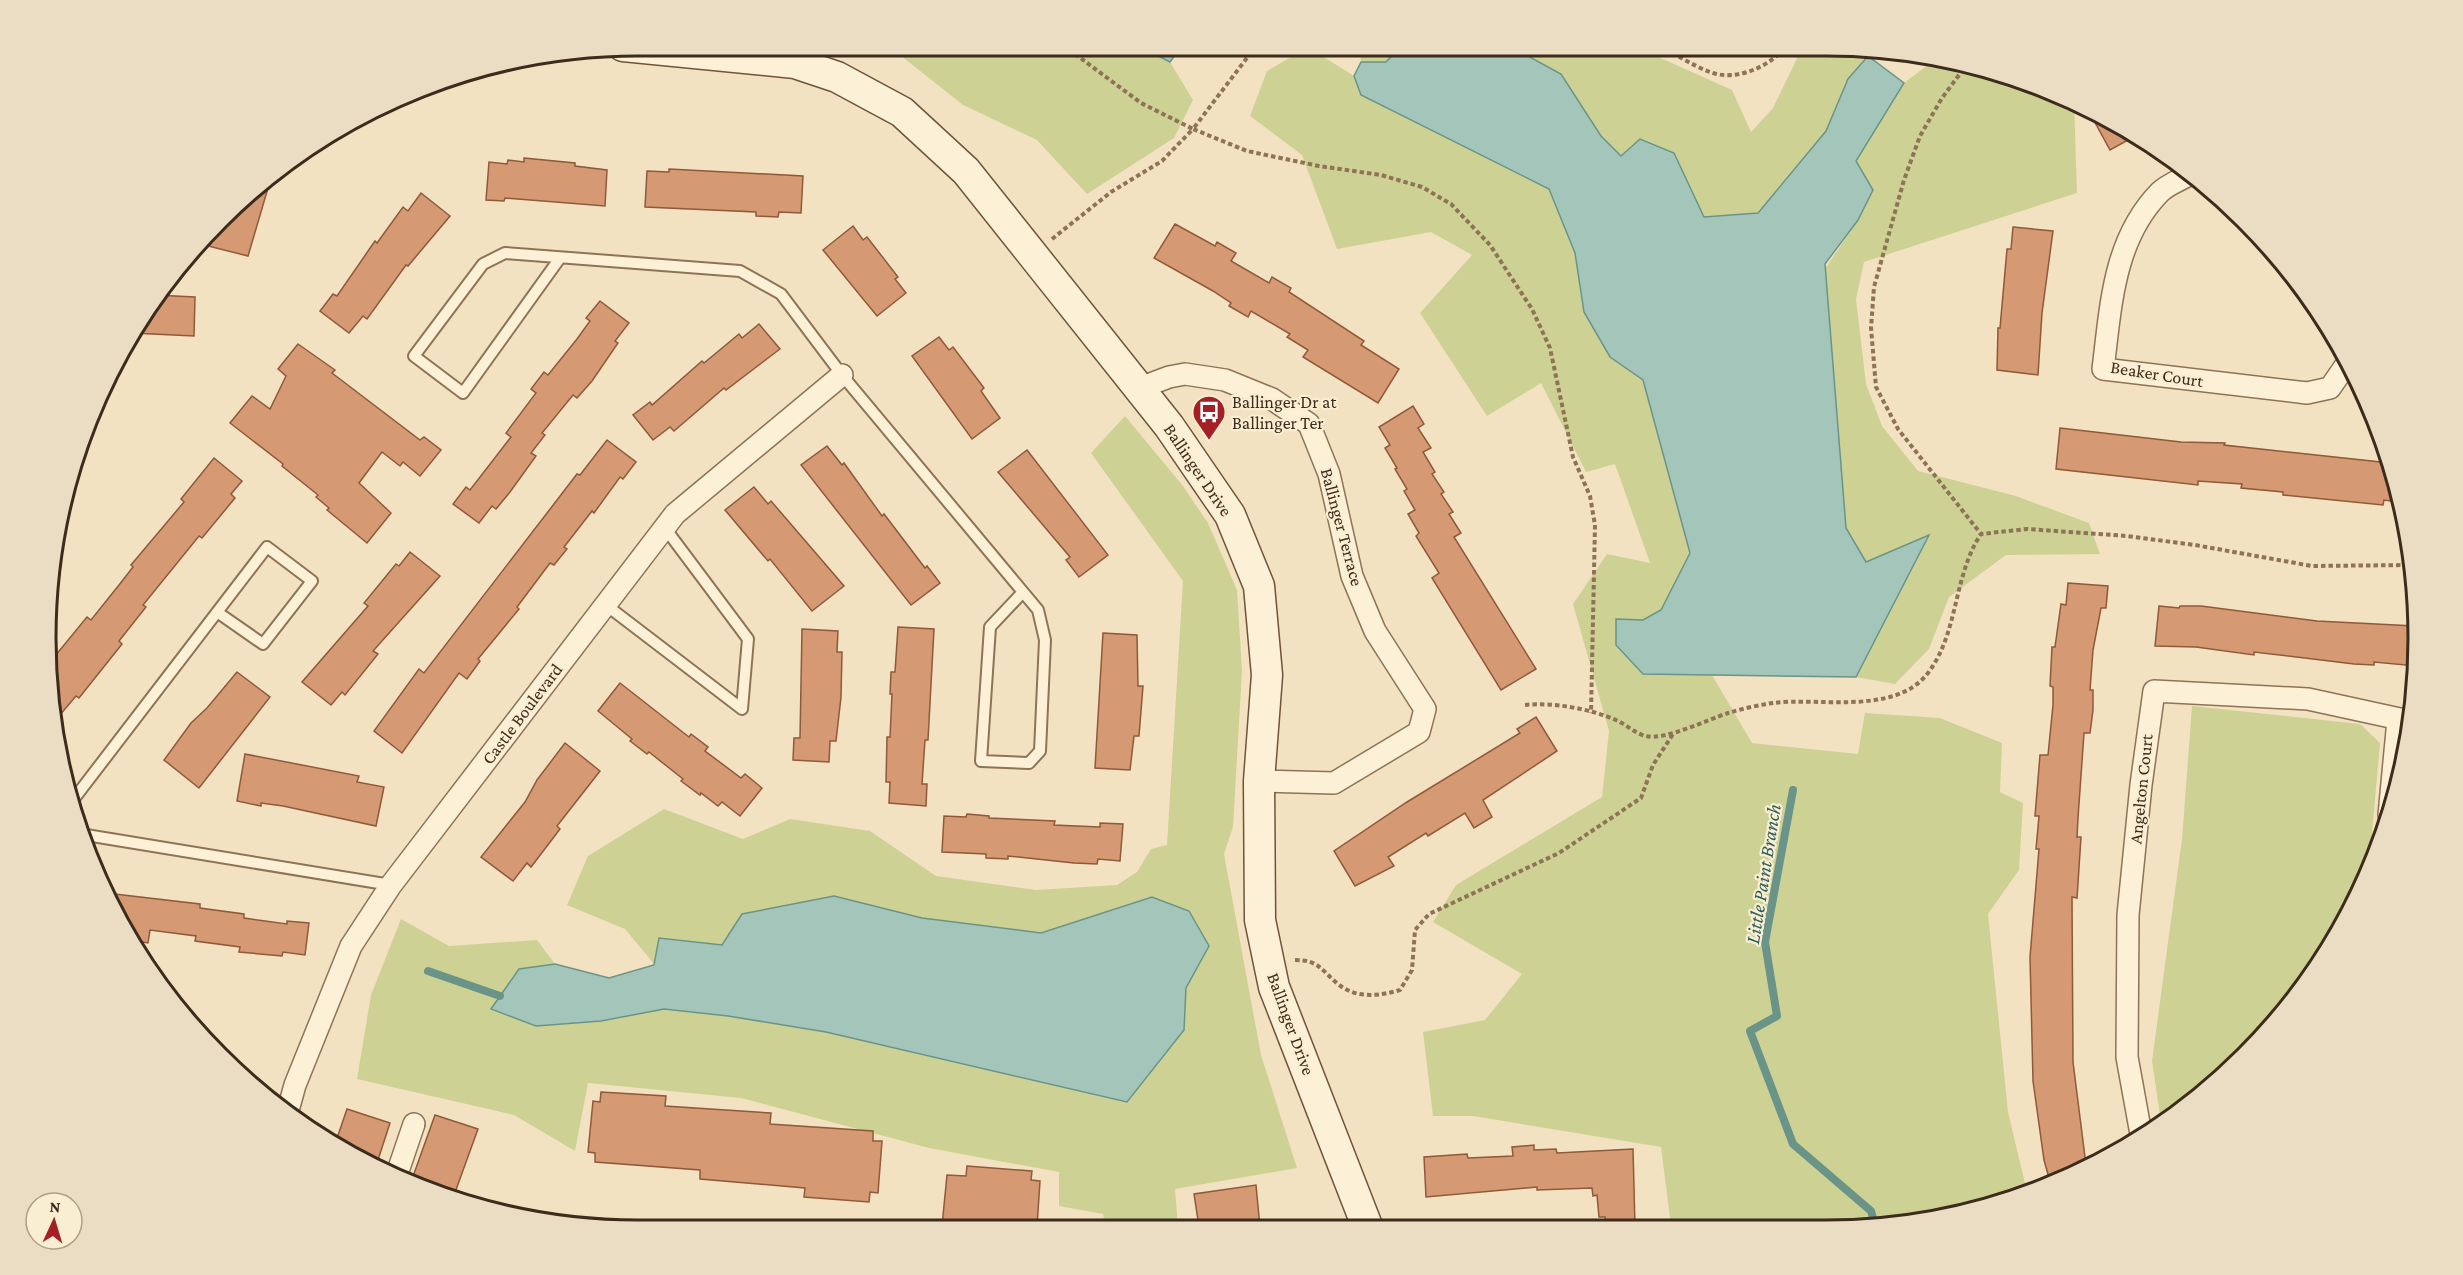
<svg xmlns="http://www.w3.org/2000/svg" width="2463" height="1275" viewBox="0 0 2463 1275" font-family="'Crimson Pro',serif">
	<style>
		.green { fill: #cdd294 }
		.water { fill: #a4c5ba; stroke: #6a9488; stroke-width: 1.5 }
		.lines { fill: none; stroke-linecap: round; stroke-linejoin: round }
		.stream { stroke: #6a9488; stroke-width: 8 }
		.building { fill: #d59973; stroke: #90593a; stroke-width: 1.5 }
		.lane-casing { stroke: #8e7357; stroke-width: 14 }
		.street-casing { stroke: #8e7357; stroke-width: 24 }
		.secondary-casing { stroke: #70533a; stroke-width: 33 }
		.path { stroke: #8e7357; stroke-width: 4; stroke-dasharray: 4.5 3; stroke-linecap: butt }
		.lane { stroke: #fcf0d6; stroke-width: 10 }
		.street { stroke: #fcf0d6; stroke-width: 21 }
		.secondary { stroke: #fcf0d6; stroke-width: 30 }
		.labels { text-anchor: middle; stroke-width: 4.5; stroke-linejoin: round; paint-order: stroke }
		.street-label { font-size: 18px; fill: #3d2b1c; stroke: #f9edd2 }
		.poi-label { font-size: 18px; fill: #3d2b1c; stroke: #f9edd2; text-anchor: start }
		.water-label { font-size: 20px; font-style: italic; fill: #2a5e59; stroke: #f9edd2 }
		.rim { fill: none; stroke: #3d2b1c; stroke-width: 3 }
	</style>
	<rect width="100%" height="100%" fill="#f3e2c1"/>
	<g class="green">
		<polygon points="879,45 1139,46 1170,62 1193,100 1174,138 1087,194 1037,140 963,105 900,55"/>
		<polygon points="1360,46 1401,46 1386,62 1361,62"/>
		<polygon points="1490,46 1634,46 1732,90 1751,132 1773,108 1803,46 1873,48 1848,79 1826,131 1757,213 1704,217 1674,153 1621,156 1601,136 1561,74"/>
		<polygon points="1308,47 1354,76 1362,95 1549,189 1575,253 1584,312 1610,357 1643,380 1690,553 1661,610 1643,620 1643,674 1712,675 1752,743 1858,754 1865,713 1940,718 2002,743 2000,792 2023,803 2019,870 1988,914 2008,1112 2027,1192 1903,1225 1671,1226 1661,1147 1473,1116 1433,1116 1423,1032 1485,1020 1522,974 1433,922 1456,885 1602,797 1609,731 1573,604 1607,554 1650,563 1615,464 1586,472 1541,383 1487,416 1420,313 1472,255 1431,232 1337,249 1302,155 1250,116 1267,71"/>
		<polygon points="1937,58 1979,65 2074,101 2077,193 1864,262 1856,299 1866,384 1882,426 1918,471 2016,496 2089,523 2100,554 2006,555 1949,597 1929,649 1895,684 1856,677 1928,536 1866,563 1846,528 1825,269 1858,220 1856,161 1904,83"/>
		<polygon points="1125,416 1183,486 1208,523 1237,590 1242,671 1233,827 1224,854 1261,1055 1297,1168 1175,1189 1178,1227 1106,1227 1103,1214 1059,1206 1059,1172 929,1148 741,1098 588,1083 575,1151 514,1115 357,1079 371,995 401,919 449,946 537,940 555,964 519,969 491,1009 536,1026 601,1021 664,1009 728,1016 826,1032 1127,1102 1184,1030 1186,988 1209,946 1152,897 1041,933 922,918 834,896 722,945 659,938 655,965 625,929 567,905 588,856 664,809 743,839 790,819 870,831 936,876 1036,890 1117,885 1137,872 1151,849 1167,845 1183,581 1091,453"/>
		<polygon points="2192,706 2360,724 2380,743 2369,867 2357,900 2271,1028 2186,1108 2161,1122 2152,1061 2182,839"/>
	</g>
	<g class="water">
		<polygon points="1139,46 1182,46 1170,62"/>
		<polygon points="1401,46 1513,48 1561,74 1601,136 1621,156 1640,139 1674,153 1704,217 1758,213 1826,131 1848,79 1868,56 1904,83 1856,161 1873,190 1858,220 1825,264 1846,528 1866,562 1929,535 1856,677 1643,674 1616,645 1616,619 1643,620 1661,610 1690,553 1643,380 1610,357 1584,312 1575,253 1549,189 1361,95 1354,76 1361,62 1386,62"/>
		<polygon points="834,896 922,918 1041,933 1152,897 1189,911 1209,946 1186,988 1184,1030 1127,1102 826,1032 728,1016 664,1009 601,1021 536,1026 491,1009 519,969 555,964 609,978 654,965 659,938 722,945 742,914"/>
	</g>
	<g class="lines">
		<g class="stream">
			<polyline points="1793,790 1765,942 1777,1016 1750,1031 1793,1144 1871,1211 1875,1225"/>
			<polyline points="428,971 500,996"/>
		</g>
	</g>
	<g class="building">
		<polygon points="2086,106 2123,128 2130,139 2110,150"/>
		<polygon points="524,158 575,163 575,166 607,170 605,206 505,198 504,201 486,200 489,162 507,164 508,160 524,162"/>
		<polygon points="669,169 803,176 801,213 779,212 778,217 756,216 756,212 645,207 647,171 669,172"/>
		<polygon points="273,171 248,256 208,246 212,228"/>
		<polygon points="421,193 450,216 408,266 406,265 367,319 363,316 349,333 320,311 333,294 337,296 375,241 377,243 403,207 408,211"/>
		<polygon points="1175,224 1215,246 1217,242 1236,253 1231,261 1269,283 1272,277 1291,288 1289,292 1364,341 1361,345 1399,369 1378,403 1303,357 1308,350 1287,337 1290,334 1251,311 1248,317 1229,306 1231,303 1213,291 1154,258"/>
		<polygon points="853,226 863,240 867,237 898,277 895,279 906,293 877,316 823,250"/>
		<polygon points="2013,227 2053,231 2042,313 2038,375 1997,370 1998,328 2000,328 2007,249 2011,249"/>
		<polygon points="155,295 195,297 194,336 132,333"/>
		<polygon points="600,301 629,323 615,341 618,343 592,381 577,398 573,395 542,433 545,435 531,453 536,456 510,492 496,509 492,506 479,523 453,504 466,487 470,490 511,437 506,433 536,393 531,389 544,372 548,375 577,339 590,321 586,318"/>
		<polygon points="759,324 780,349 726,390 724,388 674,431 670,427 653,440 633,415 650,402 652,405 702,361 704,363 739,334 742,338"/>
		<polygon points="939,337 949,350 953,347 984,388 981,391 1000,418 972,439 912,356"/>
		<polygon points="298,344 335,370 332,373 420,440 424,437 441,450 420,476 403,462 400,466 382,452 359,483 391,513 367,543 327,510 329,508 316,497 318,495 282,466 283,464 230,423 252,396 270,409 286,376 278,369"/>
		<polygon points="1413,406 1424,424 1418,428 1431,448 1423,452 1435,472 1432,474 1444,492 1441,494 1453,512 1449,514 1461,533 1454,537 1536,669 1501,690 1432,578 1439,573 1416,536 1419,533 1408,514 1415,510 1404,491 1407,489 1395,469 1397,468 1385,448 1390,445 1379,427"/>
		<polygon points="2060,428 2181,442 2225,443 2224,445 2390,463 2399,502 2384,500 2383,505 2283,495 2283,492 2241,488 2242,484 2198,481 2198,485 2056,469"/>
		<polygon points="607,440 636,462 623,479 620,477 594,513 592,511 564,547 567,549 554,565 550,563 517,607 519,609 478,659 480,661 467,679 459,673 402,753 374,731 419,669 424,673 577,474 580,475"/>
		<polygon points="827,446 842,465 844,463 882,516 884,514 925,568 927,566 940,583 911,605 801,465"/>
		<polygon points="1027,450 1108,555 1079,577 1066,560 1070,557 998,472"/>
		<polygon points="214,458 242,481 231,494 235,498 202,538 199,536 143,605 146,607 119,641 122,644 79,698 76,696 54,722 46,667 87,617 91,620 119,585 133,567 131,565 184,502 181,499"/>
		<polygon points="754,487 768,504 771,501 844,586 812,611 770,559 768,561 725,510"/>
		<polygon points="410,552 440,576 373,651 378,654 345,695 342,692 331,705 302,682 368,606 364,603 396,564 399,566"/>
		<polygon points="2068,583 2108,586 2106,608 2101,608 2093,650 2090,690 2093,690 2093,710 2090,733 2084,733 2078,818 2077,837 2081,837 2077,898 2072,897 2073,1062 2086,1165 2051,1185 2044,1160 2033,1081 2030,957 2039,849 2036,849 2039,816 2035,816 2040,755 2048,755 2053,705 2053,687 2050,686 2052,647 2055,647 2061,604 2066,605"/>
		<polygon points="2159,606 2179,608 2180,606 2201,606 2317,621 2415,626 2416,666 2374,662 2374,665 2354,664 2254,652 2254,655 2196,647 2155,646"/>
		<polygon points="898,627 934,629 928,740 925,740 922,784 927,784 926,806 889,803 890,782 886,782 887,737 890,737 892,694 890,694 891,672 895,672"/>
		<polygon points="802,629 838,631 837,652 842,652 841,697 836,741 830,741 829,762 793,760 794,738 800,738"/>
		<polygon points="1103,633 1137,635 1138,686 1143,686 1139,736 1134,736 1130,770 1095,768"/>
		<polygon points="237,672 270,697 199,788 164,760 191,723 207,708"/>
		<polygon points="620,683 689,737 691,734 708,747 705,751 741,778 745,774 762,788 740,816 722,802 718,806 701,793 700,795 681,781 683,779 649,752 647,754 630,741 632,739 598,711"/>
		<polygon points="1536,717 1557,751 1483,800 1492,817 1474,828 1465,813 1428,836 1426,833 1388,857 1394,866 1355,886 1334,851 1407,802 1520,733 1517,729"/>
		<polygon points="565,743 600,771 557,826 560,829 531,867 527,863 513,881 481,857 525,802 537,780"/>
		<polygon points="245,754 359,776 357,782 384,787 376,826 283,806 261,803 261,806 237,801"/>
		<polygon points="967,814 989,816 989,818 1055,821 1054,825 1100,827 1100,823 1123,824 1120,861 1098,859 1097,864 1074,863 1008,856 1008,859 986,858 986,854 942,852 944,816 966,817"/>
		<polygon points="106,893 200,904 200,908 244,914 244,918 287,924 287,921 309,923 305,955 283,952 282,956 239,952 240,947 195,941 196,936 150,930 148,943 131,940"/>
		<polygon points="601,1092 666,1096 665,1106 771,1113 770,1124 873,1131 873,1141 882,1141 878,1193 870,1192 869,1202 804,1197 805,1188 700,1179 700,1170 595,1162 595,1153 588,1152 593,1101 600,1102"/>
		<polygon points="347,1109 390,1123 375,1169 335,1144"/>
		<polygon points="435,1115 478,1129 453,1198 411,1182"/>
		<polygon points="1534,1145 1534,1150 1556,1149 1557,1153 1633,1149 1635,1226 1606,1226 1605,1217 1599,1217 1597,1195 1593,1196 1592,1188 1537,1190 1537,1187 1426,1197 1424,1157 1467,1154 1468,1158 1513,1156 1512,1147"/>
		<polygon points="967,1166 1032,1171 1031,1180 1040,1181 1037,1227 942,1226 947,1175 966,1176"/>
		<polygon points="1256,1185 1260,1227 1199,1227 1194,1194"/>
	</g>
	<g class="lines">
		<g class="lane-casing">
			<g id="lane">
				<polyline points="560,258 463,393 414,356 483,264 505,253 740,271 781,294 842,375 1038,610 1045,640 1040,751 1029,763 981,761 990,627 1023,592"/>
				<polyline points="606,605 742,709 748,639 665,528"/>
				<polyline points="70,804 267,547 312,581 263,644 217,612"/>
				<polyline points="80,834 391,885"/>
			</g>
		</g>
		<g class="street-casing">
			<g id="street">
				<path d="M2192,173C2183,179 2168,184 2160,192C2113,240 2111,306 2103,369L2307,393L2330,388L2348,362"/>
				<polyline points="1140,388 1169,377 1185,374 1225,380 1272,399 1309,424 1329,474 1352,576 1375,631 1425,709 1419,732 1334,783 1259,781"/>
				<polyline points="2389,815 2398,720"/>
				<polyline points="287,1114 295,1085 351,946 391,885 675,514 842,375"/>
				<polyline points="2141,1134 2127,1057 2128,915 2141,785 2154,691 2308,699 2409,721"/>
				<polyline points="396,1177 414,1124"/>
			</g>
		</g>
		<g class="secondary-casing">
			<polyline id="secondary" points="623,46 795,63 837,77 902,112 966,171 1169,426 1230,515 1259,586 1267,675 1259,781 1260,920 1274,987 1367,1226"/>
		</g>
		<g class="path">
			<polyline points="1063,45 1141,103 1193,129 1256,46"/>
			<path d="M1659,46C1676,54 1693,66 1710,72C1735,82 1770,67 1786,46"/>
			<polyline points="1968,63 1942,98 1920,136 1904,180 1874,287 1871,328 1876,387 1898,429 1981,534 2027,529 2127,536 2195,545 2312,566 2413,565"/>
			<polyline points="1052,239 1111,192 1162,161 1193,129 1247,151 1319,166 1381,175 1422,187 1451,204 1490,245 1532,309 1550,348 1573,457 1590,496 1595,525 1591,713"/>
			<path d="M1525,705C1553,702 1592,709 1618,721C1627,725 1636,734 1646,736C1664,741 1709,719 1728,713C1742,709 1758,705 1773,703C1819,697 1895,716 1928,673C1959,632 1953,576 1981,534"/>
			<path d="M1295,960C1319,960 1321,970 1338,984C1356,999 1379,996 1400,990L1412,970L1415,930L1429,914L1559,853L1641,798L1653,765L1673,734"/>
		</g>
		<use href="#lane" class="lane"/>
		<use href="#street" class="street"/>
		<use href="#secondary" class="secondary"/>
	</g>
	<defs>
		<g id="bus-pin" transform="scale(1.725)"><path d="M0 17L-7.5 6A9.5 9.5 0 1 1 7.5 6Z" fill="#a42025" stroke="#f9edd2"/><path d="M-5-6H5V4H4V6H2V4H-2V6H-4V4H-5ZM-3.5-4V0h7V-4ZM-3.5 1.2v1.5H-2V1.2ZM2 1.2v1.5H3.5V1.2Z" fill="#fff"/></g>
	</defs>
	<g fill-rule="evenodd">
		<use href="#bus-pin" x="1209" y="412"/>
	</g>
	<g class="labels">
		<g class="street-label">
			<text transform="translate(2157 374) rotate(9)" y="6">Beaker Court</text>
			<text transform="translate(1198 470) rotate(56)" y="6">Ballinger Drive</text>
			<text transform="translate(1342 527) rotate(75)" y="6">Ballinger Terrace</text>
			<text transform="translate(522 714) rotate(-53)" y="6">Castle Boulevard</text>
			<text transform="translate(2141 789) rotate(-84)" y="6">Angelton Court</text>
			<text transform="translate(1291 1024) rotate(70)" y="6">Ballinger Drive</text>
		</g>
		<g class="poi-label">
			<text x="1232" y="408">Ballinger Dr at<tspan x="1232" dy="21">Ballinger Ter</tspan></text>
		</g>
		<g class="water-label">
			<text transform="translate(1763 874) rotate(-81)" y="7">Little Paint Branch</text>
		</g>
	</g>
	<path d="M0 0H2463V1275H0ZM638 56H1826A582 582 0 0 1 2408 638V638A582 582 0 0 1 1826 1220H638A582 582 0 0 1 56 638V638A582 582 0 0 1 638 56Z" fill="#eaddc3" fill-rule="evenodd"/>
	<path class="rim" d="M638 56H1826A582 582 0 0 1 2408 638V638A582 582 0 0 1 1826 1220H638A582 582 0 0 1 56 638V638A582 582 0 0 1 638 56Z"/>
	<g transform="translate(54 1221) rotate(4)"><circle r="28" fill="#f9edd2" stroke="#ae9f89" stroke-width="1.5"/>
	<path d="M0-4.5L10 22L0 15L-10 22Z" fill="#a42025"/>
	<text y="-9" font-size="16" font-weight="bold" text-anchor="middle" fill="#3d2b1c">N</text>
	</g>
</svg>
